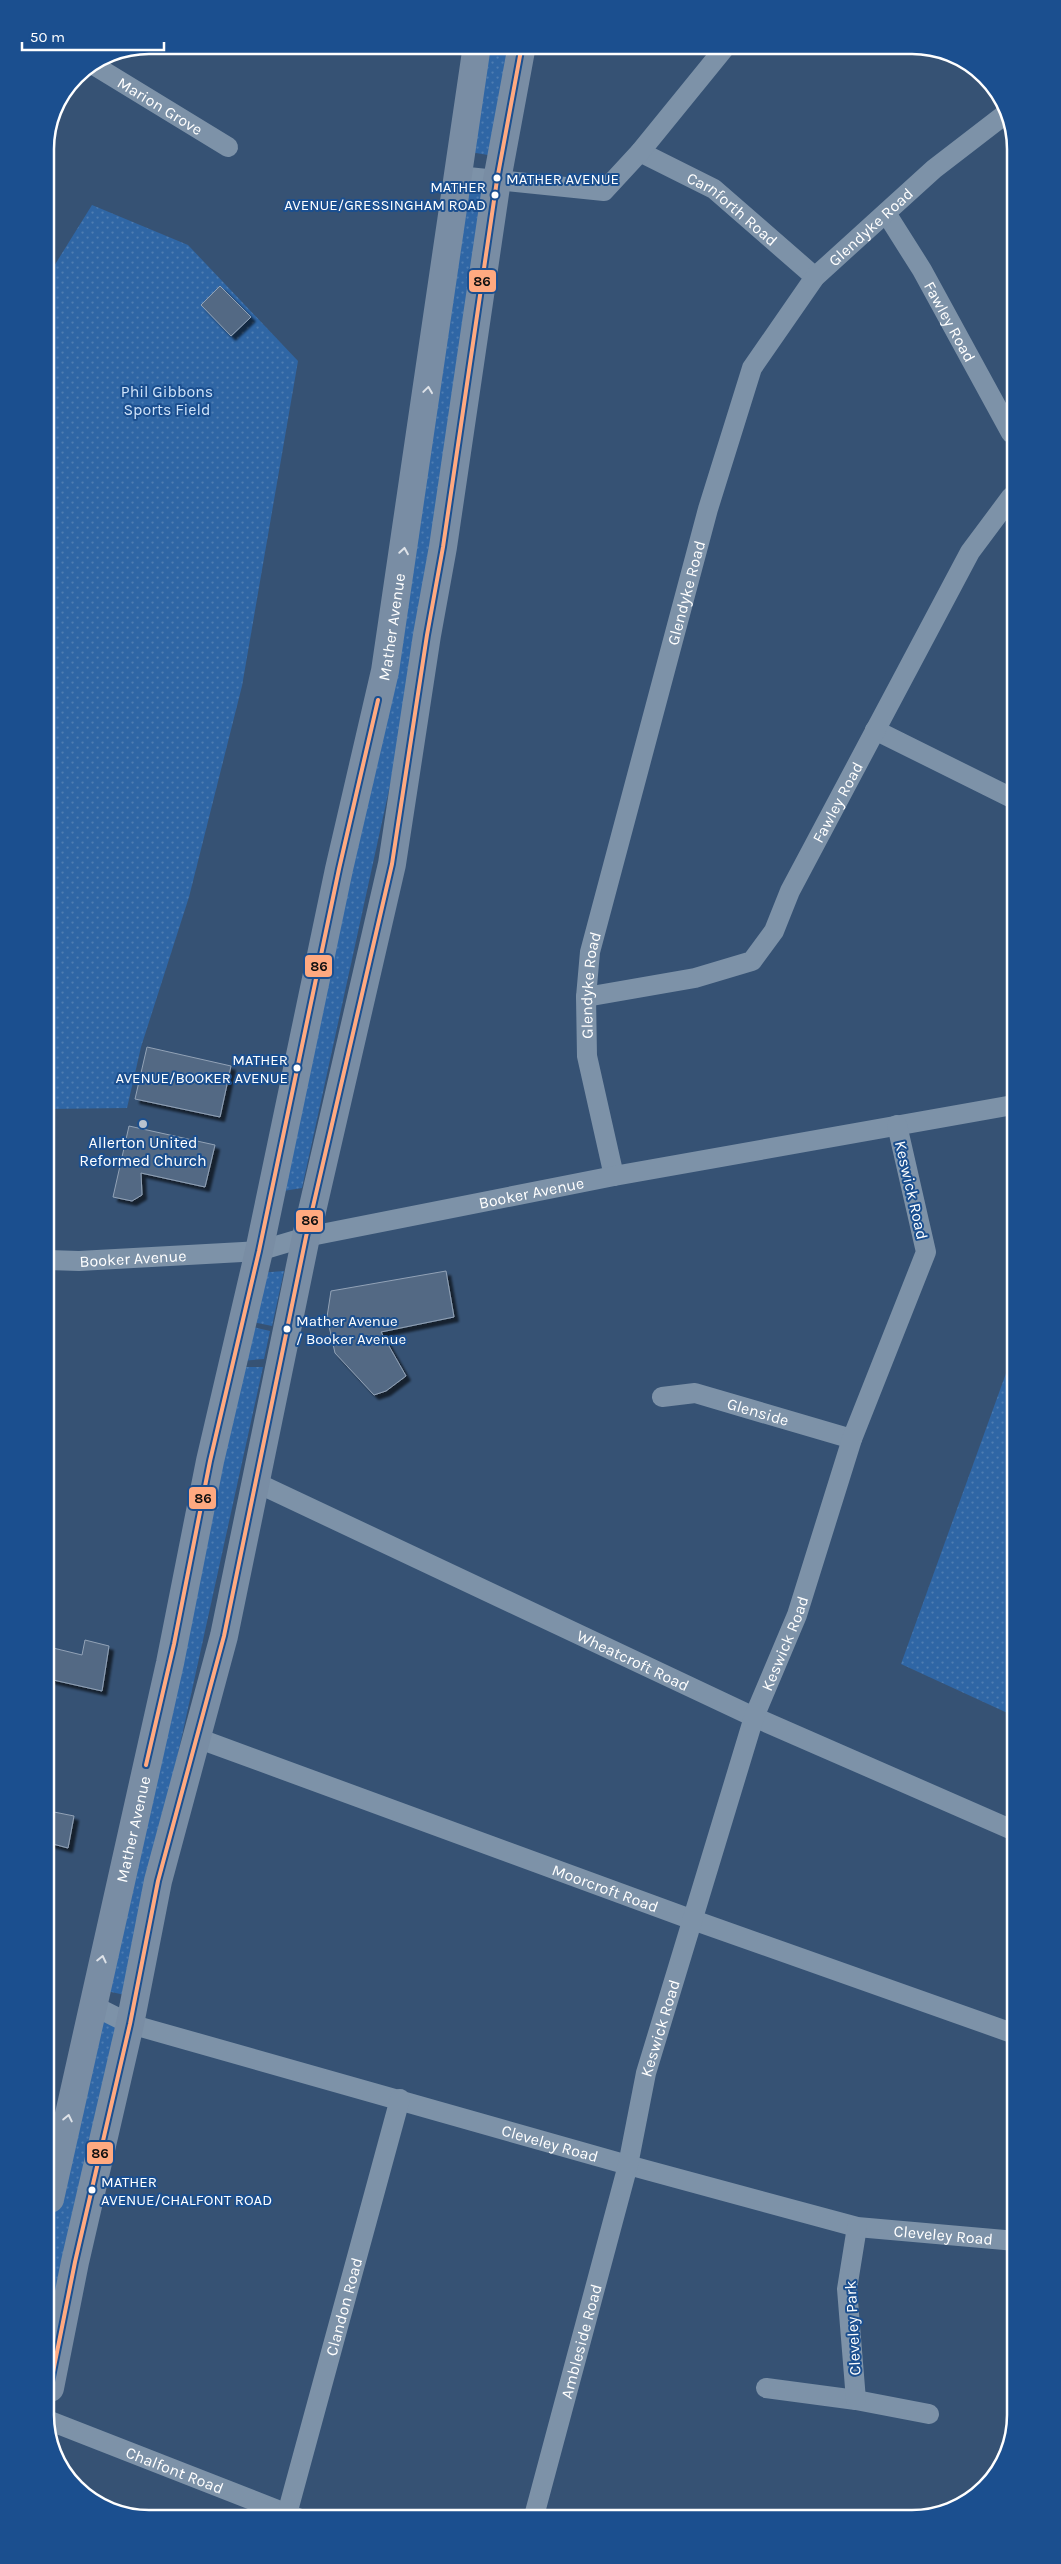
<svg xmlns="http://www.w3.org/2000/svg" width="1061" height="2564" viewBox="0 0 1061 2564" font-family="Karla,sans-serif">
	<style>
		.green { fill: url(#green-dots) }
		.building { fill: #526984; stroke: #92a2b6; filter: url(#shadow) }
		.lines { fill: none; stroke-linecap: round; stroke-linejoin: round }
		.street { stroke: #7d92a8; stroke-width: 20 }
		.secondary { stroke: #798da4; stroke-width: 28 }
		.bus-1-casing { stroke: #1b4f8f; stroke-width: 8 }
		.bus-1 { stroke: #ffa980; stroke-width: 4 }
		.oneway { stroke: #dee2e8 }
		.bus-dot { fill: #fff; stroke: #1b4f8f; stroke-width: 2 }
		.poi-dot { fill: #b9c2ce; stroke: #1b4f8f; stroke-width: 2 }
		.labels { text-anchor: middle; stroke-width: 4; stroke-linejoin: round; paint-order: stroke }
		.bus-label { font-size: 15px; fill: #fff; stroke: #1b4f8f; text-anchor: start }
		.street-label { font-size: 16px; fill: #fff; stroke: #1b4f8f }
		.park-label { font-size: 16px; fill: #cfe3fa; stroke: #1b4f8f }
		.poi-label { font-size: 16px; fill: #fff; stroke: #1b4f8f }
		.rim { fill: none; stroke: #fff; stroke-width: 2.5 }
		.line-badge { stroke: #1b4f8f; stroke-width: 2 }
		.pale-badge-label { font-size: 14px; text-anchor: middle; font-weight: bold; fill: #111 }
	</style>
	<defs>
		<pattern id="green-dots" width="8" height="8" patternUnits="userSpaceOnUse" patternTransform="scale(1.25)"><rect width="8" height="8" fill="#2f66a5"/><path d="M2 2h.1M6 6h.1" fill="none" stroke="#4e7db2" stroke-width="1.8" stroke-linecap="round"/></pattern>
		<filter id="shadow"><feDropShadow dx="4.5" dy="4.5" stdDeviation="1" flood-color="#0009"/></filter>
	</defs>
	<rect width="100%" height="100%" fill="#365274"/>
	<g class="green">
		<polygon points="486,45 510,45 488,155 470,152"/>
		<polygon points="464,184 486,187 401,735 302,1188 277,1192"/>
		<polygon points="92,205 188,245 298,361 242,686 189,897 141,1047 127,1108 47,1109 46,279"/>
		<polygon points="284,1271 272,1326 248,1321 258,1273"/>
		<polygon points="248,1326 270,1331 264,1359 241,1361"/>
		<polygon points="1013,1354 1014,1716 901,1664"/>
		<polygon points="239,1367 263,1367 125,1995 102,1990"/>
		<polygon points="97,2016 119,2024 50,2338 50,2225"/>
	</g>
	<g class="building">
		<polygon points="220,286 251,317 231,336 201,305"/>
		<polygon points="147,1047 231,1066 220,1117 135,1099"/>
		<polygon points="129,1126 215,1145 205,1187 141,1173 142,1195 132,1201 113,1197"/>
		<polygon points="446,1271 454,1317 381,1332 406,1376 386,1391 374,1395 335,1353 327,1317 331,1291"/>
		<polygon points="85,1640 109,1646 102,1691 49,1679 49,1647 82,1655"/>
		<polygon points="49,1811 74,1816 68,1848 49,1843"/>
	</g>
	<g class="lines">
		<g class="street">
			<path id="s1" d="M92,64L228,147"/>
			<path id="s2" d="M640,152L714,189L815,277"/>
			<polyline points="458,176 604,191 640,152 727,45"/>
			<path id="s3" d="M886,213L922,270L1011,433"/>
			<polyline points="875,730 1012,798"/>
			<path id="s4" d="M586,997L695,978L752,961L774,931L790,891L970,552L1011,497"/>
			<path id="s5" d="M614,1176L587,1056L586,997L590,952L708,509L752,368L815,277L934,169L1008,112"/>
			<path id="s6" d="M48,1260L79,1261L259,1251L306,1237L614,1176L1013,1105"/>
			<path id="s7" d="M662,1397L695,1393L852,1439"/>
			<path id="s8" d="M255,1482L754,1717L1015,1831"/>
			<path id="s9" d="M197,1738L693,1920L1015,2034"/>
			<path id="s10" d="M92,2005L130,2024L628,2165L857,2227L1016,2241"/>
			<polyline points="766,2388 856,2400 929,2414"/>
			<polyline points="856,2400 847,2289 857,2227"/>
			<path id="s11" d="M50,2421L298,2518"/>
			<path id="s12" d="M287,2514L400,2099"/>
			<path id="s13" d="M534,2516L628,2165L646,2073L754,1717L797,1615L852,1439L926,1252L897,1125"/>
		</g>
		<g class="secondary">
			<path id="s14" d="M50,2199L170,1663L210,1461L259,1251L339,869L385,671L477,45"/>
			<polyline points="50,2388 75,2262 130,2024 158,1881 224,1636 306,1237 392,864 427,635 443,547 497,180 522,45"/>
		</g>
		<g class="bus-1-casing">
			<g id="bus-1">
				<polyline points="146,1765 174,1644 210,1461 259,1251 339,869 378,700"/>
				<polyline points="50,2387 75,2262 130,2024 158,1881 224,1636 306,1237 392,864 427,635 443,547 497,180 522,45"/>
			</g>
		</g>
		<use href="#bus-1" class="bus-1"/>
	</g>
	<defs><path id="oneway-chevron" d="M-2-3.5L2.5 0L-2 3.5" fill="none" stroke-width="1.6" stroke-linecap="round" stroke-linejoin="round" transform="scale(1.25)"/></defs>
	<g class="oneway">
		<use href="#oneway-chevron" transform="translate(428 390) rotate(-82)"/>
		<use href="#oneway-chevron" transform="translate(404 551) rotate(-81)"/>
		<use href="#oneway-chevron" transform="translate(102 1959) rotate(-77)"/>
		<use href="#oneway-chevron" transform="translate(68 2118) rotate(-78)"/>
	</g>
	<g class="bus-dot">
		<circle cx="497" cy="178" r="4.5"/>
		<circle cx="495" cy="195" r="4.5"/>
		<circle cx="297" cy="1068" r="4.5"/>
		<circle cx="287" cy="1329" r="4.5"/>
		<circle cx="92" cy="2190" r="4.5"/>
	</g>
	<circle class="poi-dot" cx="143" cy="1124" r="5"/>
	<g class="labels">
		<g class="bus-label">
			<text x="506" y="184">MATHER AVENUE</text>
			<text x="486" y="192" text-anchor="end">MATHER<tspan x="486" dy="18">AVENUE/GRESSINGHAM ROAD</tspan></text>
			<text x="288" y="1065" text-anchor="end">MATHER<tspan x="288" dy="18">AVENUE/BOOKER AVENUE</tspan></text>
			<text x="296" y="1326">Mather Avenue<tspan x="296" dy="18">/ Booker Avenue</tspan></text>
			<text x="101" y="2187">MATHER<tspan x="101" dy="18">AVENUE/CHALFONT ROAD</tspan></text>
		</g>
		<g class="street-label">
			<text dy="6" stroke="none"><textPath href="#s1" startOffset="80">Marion Grove</textPath></text>
			<text dy="6" stroke="none"><textPath href="#s2" startOffset="109">Carnforth Road</textPath></text>
			<text dy="6" stroke="none"><textPath href="#s5" startOffset="1019">Glendyke Road</textPath></text>
			<text dy="6" stroke="none"><textPath href="#s3" startOffset="126">Fawley Road</textPath></text>
			<text dy="6" stroke="none"><textPath href="#s5" startOffset="599">Glendyke Road</textPath></text>
			<text dy="6" stroke="none"><textPath href="#s14" startOffset="1609">Mather Avenue</textPath></text>
			<text dy="6" stroke="none"><textPath href="#s4" startOffset="351">Fawley Road</textPath></text>
			<text dy="6" stroke="none"><textPath href="#s5" startOffset="194">Glendyke Road</textPath></text>
			<text transform="translate(912 1190) rotate(77)" y="6">Keswick Road</text>
			<text dy="6" stroke="none"><textPath href="#s6" startOffset="490">Booker Avenue</textPath></text>
			<text dy="6" stroke="none"><textPath href="#s6" startOffset="85">Booker Avenue</textPath></text>
			<text dy="6" stroke="none"><textPath href="#s7" startOffset="99">Glenside</textPath></text>
			<text dy="6" stroke="none"><textPath href="#s13" startOffset="909">Keswick Road</textPath></text>
			<text dy="6" stroke="none"><textPath href="#s8" startOffset="418">Wheatcroft Road</textPath></text>
			<text dy="6" stroke="none"><textPath href="#s14" startOffset="379">Mather Avenue</textPath></text>
			<text dy="6" stroke="none"><textPath href="#s9" startOffset="435">Moorcroft Road</textPath></text>
			<text dy="6" stroke="none"><textPath href="#s13" startOffset="504">Keswick Road</textPath></text>
			<text dy="6" stroke="none"><textPath href="#s10" startOffset="479">Cleveley Road</textPath></text>
			<text dy="6" stroke="none"><textPath href="#s10" startOffset="884">Cleveley Road</textPath></text>
			<text dy="6" stroke="none"><textPath href="#s12" startOffset="215">Clandon Road</textPath></text>
			<text transform="translate(852 2328) rotate(-93)" y="6">Cleveley Park</text>
			<text dy="6" stroke="none"><textPath href="#s13" startOffset="181">Ambleside Road</textPath></text>
			<text dy="6" stroke="none"><textPath href="#s11" startOffset="134">Chalfont Road</textPath></text>
		</g>
		<g class="park-label">
			<text x="167" y="397">Phil Gibbons<tspan x="167" dy="18">Sports Field</tspan></text>
		</g>
		<g class="poi-label">
			<text x="143" y="1148">Allerton United<tspan x="143" dy="18">Reformed Church</tspan></text>
		</g>
	</g>
	<path d="M0 0H1061V2564H0ZM149 54H912A95 95 0 0 1 1007 149V2415A95 95 0 0 1 912 2510H149A95 95 0 0 1 54 2415V149A95 95 0 0 1 149 54Z" fill="#1b4f8f" fill-rule="evenodd"/>
	<path class="rim" d="M149 54H912A95 95 0 0 1 1007 149V2415A95 95 0 0 1 912 2510H149A95 95 0 0 1 54 2415V149A95 95 0 0 1 149 54Z"/>
	<g class="line-badge">
		<rect x="468" y="269" width="29" height="24" rx="5" fill="#ffa980"/>
		<rect x="304" y="954" width="29" height="24" rx="5" fill="#ffa980"/>
		<rect x="295" y="1209" width="29" height="24" rx="5" fill="#ffa980"/>
		<rect x="188" y="1486" width="29" height="24" rx="5" fill="#ffa980"/>
		<rect x="86" y="2141" width="28" height="24" rx="5" fill="#ffa980"/>
	</g>
	<g class="pale-badge-label">
		<text x="482" y="286">86</text>
		<text x="319" y="971">86</text>
		<text x="310" y="1225">86</text>
		<text x="203" y="1503">86</text>
		<text x="100" y="2158">86</text>
	</g>
	<path d="M22 42v8h142v-8" fill="none" stroke="#ffffff" stroke-width="2.5"/>
	<text x="30" y="42" font-size="15" fill="#ffffff" stroke="#1b4f8f" stroke-width="4" paint-order="stroke">50 m</text>
</svg>
